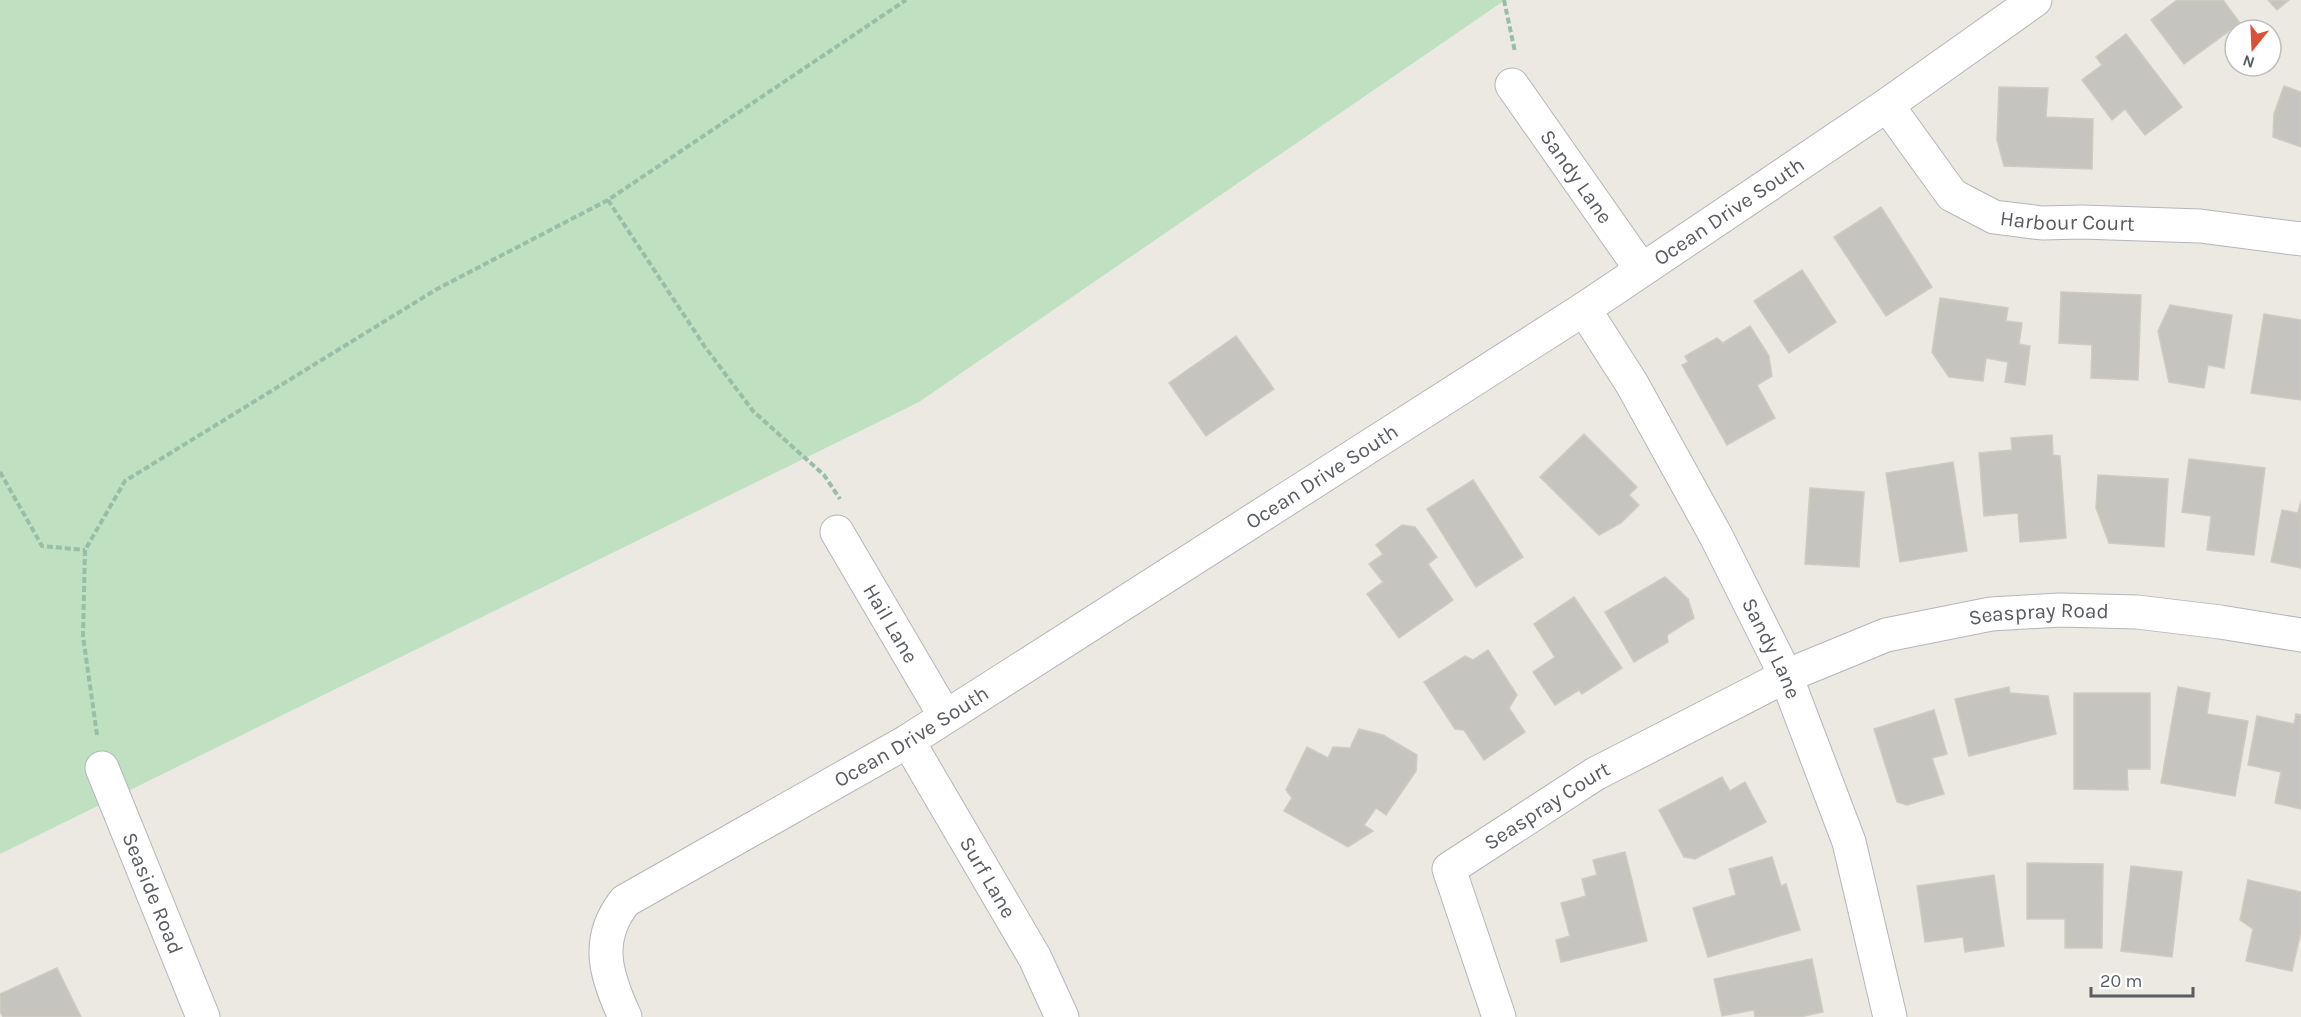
<svg xmlns="http://www.w3.org/2000/svg" width="2301" height="1017" viewBox="0 0 2301 1017" font-family="Karla,sans-serif">
	<style>
		.green { fill: #bfe0c1 }
		.building { fill: #c6c4be; stroke: #cfcbc0; stroke-width: 1.5 }
		.lines { fill: none; stroke-linecap: round; stroke-linejoin: round }
		.minor-casing { stroke: #b3b6ba; stroke-width: 35 }
		.path { stroke: #97bea6; stroke-width: 4; stroke-dasharray: 6 3; stroke-linecap: butt }
		.minor { stroke: #fff; stroke-width: 33 }
		.labels { text-anchor: middle; stroke-width: 5; stroke-linejoin: round; paint-order: stroke }
		.street-label { font-size: 21px; fill: #595c60; stroke: #fff }
	</style>
	<rect width="100%" height="100%" fill="#ebe9e1"/>
	<polygon class="green" points="0,0 1505,0 919,402 0,854"/>
	<g class="building">
		<polygon points="2177,0 2223,0 2240,23 2184,64 2151,20"/>
		<polygon points="2268,0 2289,0 2277,10"/>
		<polygon points="2126,34 2182,107 2145,135 2125,109 2112,120 2082,80 2102,65 2096,57"/>
		<polygon points="2284,86 2301,92 2301,147 2273,137 2274,114"/>
		<polygon points="1999,87 2048,88 2046,117 2093,119 2092,169 2004,166 1997,140"/>
		<polygon points="1881,207 1932,287 1886,316 1834,237"/>
		<polygon points="1802,270 1836,322 1789,353 1754,301"/>
		<polygon points="2061,292 2141,295 2138,380 2091,378 2092,345 2059,343"/>
		<polygon points="1940,298 2008,308 2006,321 2022,323 2019,344 2030,346 2025,385 2005,382 2008,362 1986,358 1983,381 1949,377 1932,352"/>
		<polygon points="2170,305 2232,315 2224,368 2208,365 2204,388 2169,382 2158,331"/>
		<polygon points="2264,314 2301,320 2301,400 2251,393"/>
		<polygon points="1750,326 1769,356 1772,376 1757,385 1775,418 1727,445 1682,365 1688,362 1685,356 1717,338 1723,343"/>
		<polygon points="1236,336 1274,389 1206,436 1169,383"/>
		<polygon points="1584,434 1637,487 1629,495 1639,505 1621,523 1599,535 1540,477"/>
		<polygon points="2052,435 2053,455 2060,456 2066,538 2020,542 2018,513 1984,516 1979,453 2012,450 2011,438"/>
		<polygon points="2189,459 2265,468 2254,555 2207,550 2211,516 2182,512"/>
		<polygon points="1953,462 1967,551 1900,562 1886,473"/>
		<polygon points="2098,475 2168,479 2164,547 2109,543 2096,508"/>
		<polygon points="1473,480 1523,557 1476,587 1427,509"/>
		<polygon points="1810,488 1864,492 1859,567 1805,564"/>
		<polygon points="2301,501 2301,568 2271,562 2282,510 2298,513"/>
		<polygon points="1402,525 1415,527 1437,557 1428,564 1453,600 1399,638 1367,594 1383,582 1369,564 1383,554 1376,545"/>
		<polygon points="1665,577 1688,599 1694,618 1667,635 1668,642 1634,662 1605,612"/>
		<polygon points="1574,597 1622,668 1582,694 1579,690 1555,705 1533,672 1555,657 1534,624"/>
		<polygon points="1488,650 1517,695 1509,708 1525,732 1484,760 1464,730 1455,729 1424,682 1465,656 1473,660"/>
		<polygon points="2009,687 2010,693 2048,696 2056,734 1969,756 1955,699"/>
		<polygon points="2178,687 2210,693 2207,714 2248,721 2235,796 2161,783"/>
		<polygon points="2074,693 2150,693 2150,769 2127,769 2128,790 2074,789"/>
		<polygon points="1934,710 1947,754 1932,758 1944,794 1907,805 1897,802 1874,729"/>
		<polygon points="2296,714 2301,715 2301,809 2275,803 2281,772 2248,765 2257,716 2294,724"/>
		<polygon points="1359,729 1383,735 1417,755 1416,771 1386,815 1376,808 1364,825 1373,831 1348,847 1284,811 1292,798 1286,790 1307,747 1328,758 1333,747 1350,748"/>
		<polygon points="1722,777 1730,791 1745,782 1766,822 1695,859 1684,857 1659,810"/>
		<polygon points="1625,852 1647,941 1561,962 1556,940 1570,936 1561,903 1586,896 1582,879 1597,875 1593,860"/>
		<polygon points="1772,857 1781,886 1786,884 1800,930 1708,957 1693,908 1736,895 1729,869"/>
		<polygon points="2027,863 2103,864 2102,948 2065,948 2065,919 2027,919"/>
		<polygon points="2131,866 2182,872 2172,957 2121,951"/>
		<polygon points="1994,875 2004,946 1965,952 1963,937 1925,942 1917,886"/>
		<polygon points="2248,880 2301,892 2301,931 2292,971 2246,961 2253,929 2240,920"/>
		<polygon points="1812,959 1823,1012 1800,1017 1755,1017 1754,1010 1722,1016 1714,979"/>
		<polygon points="57,968 81,1017 3,1017 0,1011 0,994"/>
	</g>
	<g class="lines">
		<g class="minor-casing">
			<g id="minor">
				<path id="s1" d="M1512,85L1641,269"/>
				<path id="s2" d="M1887,105L1952,195L1994,217L2042,223L2082,222L2200,226L2301,239"/>
				<path id="s3" d="M1584,309L1632,384L1716,536L1786,676L1849,842L1890,1017"/>
				<path id="s4" d="M837,532L945,716"/>
				<path id="s5" d="M908,741L1035,958L1062,1017"/>
				<path id="s6" d="M102,768L203,1017"/>
				<path id="s7" d="M625,1017C606,976 594,940 625,901L908,741L1584,309L1887,105L2035,0"/>
				<path id="s8" d="M1499,1017L1449,869L1595,774L1786,676L1886,635L1991,614L2060,610L2137,612L2220,622L2301,635"/>
			</g>
		</g>
		<g class="path">
			<polyline points="1504,0 1515,52"/>
			<polyline points="608,200 705,347 753,411 824,475 840,499"/>
			<polyline points="0,472 42,546 85,550"/>
			<polyline points="97,735 83,636 85,550 125,481 437,289 608,200 906,0"/>
		</g>
		<use href="#minor" class="minor"/>
	</g>
	<g class="labels">
		<g class="street-label">
			<text dy="7" stroke="none"><textPath href="#s1" startOffset="112">Sandy Lane</textPath></text>
			<text dy="7" stroke="none"><textPath href="#s7" startOffset="1426">Ocean Drive South</textPath></text>
			<text dy="7" stroke="none"><textPath href="#s2" startOffset="232">Harbour Court</textPath></text>
			<text dy="7" stroke="none"><textPath href="#s7" startOffset="940">Ocean Drive South</textPath></text>
			<text dy="7" stroke="none"><textPath href="#s8" startOffset="808">Seaspray Road</textPath></text>
			<text dy="7" stroke="none"><textPath href="#s4" startOffset="106">Hail Lane</textPath></text>
			<text dy="7" stroke="none"><textPath href="#s3" startOffset="388">Sandy Lane</textPath></text>
			<text dy="7" stroke="none"><textPath href="#s7" startOffset="454">Ocean Drive South</textPath></text>
			<text dy="7" stroke="none"><textPath href="#s8" startOffset="273">Seaspray Court</textPath></text>
			<text dy="7" stroke="none"><textPath href="#s5" startOffset="158">Surf Lane</textPath></text>
			<text dy="7" stroke="none"><textPath href="#s6" startOffset="135">Seaside Road</textPath></text>
		</g>
	</g>
	<g transform="translate(2253 48) rotate(198)"><circle r="28" fill="#ffffff" stroke="#bdbebf" stroke-width="1.5"/>
	<path d="M0-4.5L10 22L0 15L-10 22Z" fill="#d8523a"/>
	<text y="-9" font-size="16" font-weight="bold" text-anchor="middle" fill="#595c60">N</text>
	</g>
	<path d="M2091 987v9h102v-9" fill="none" stroke="#595c60" stroke-width="3"/>
	<text x="2100" y="987" font-size="18" fill="#595c60" stroke="#ffffff" stroke-width="4.5" paint-order="stroke">20 m</text>
</svg>
